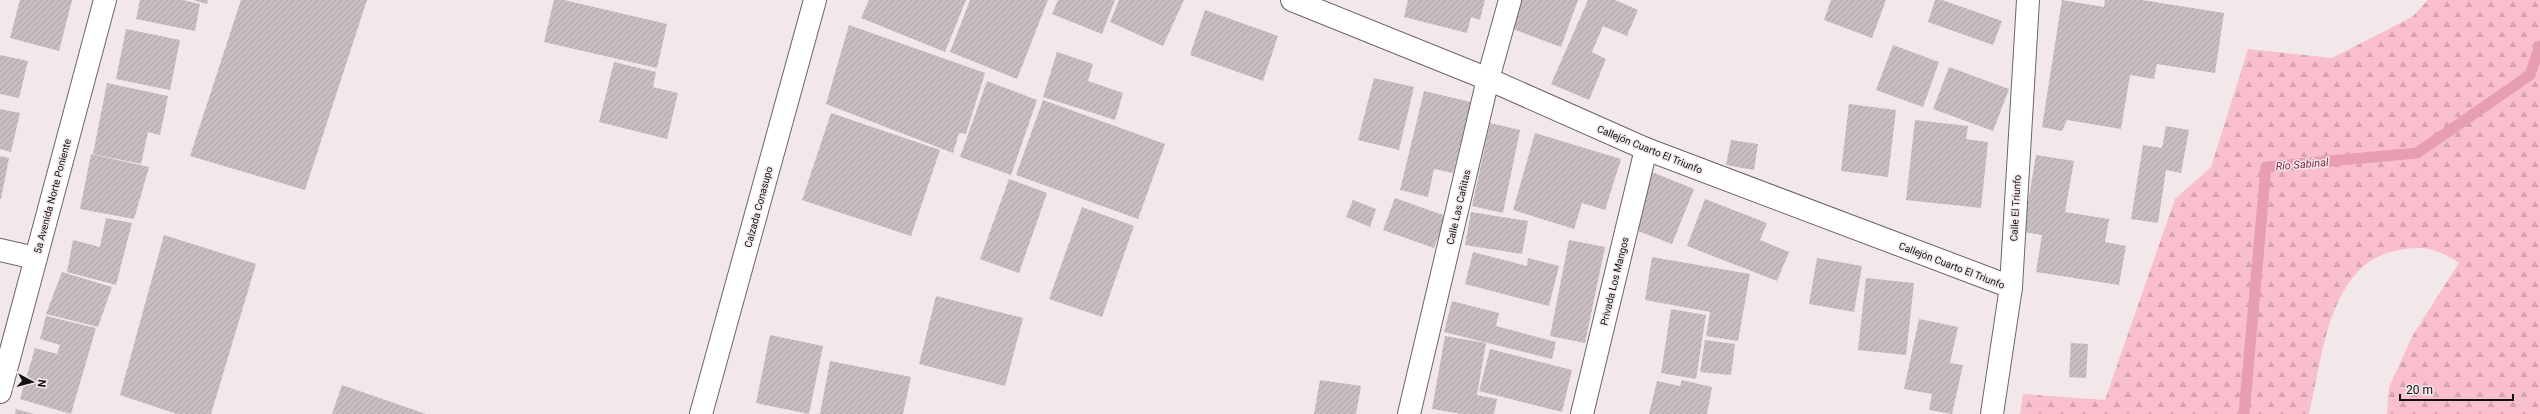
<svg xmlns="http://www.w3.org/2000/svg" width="2540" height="414" viewBox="0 0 2540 414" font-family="Roboto,sans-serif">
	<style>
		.forest { fill: url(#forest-firs) }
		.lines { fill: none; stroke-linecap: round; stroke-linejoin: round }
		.stream { stroke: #e79eb1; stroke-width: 11 }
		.building { fill: url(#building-hatch) }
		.minor-casing { stroke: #6d6466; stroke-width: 24 }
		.minor { stroke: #fff; stroke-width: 22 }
		.labels { text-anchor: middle; stroke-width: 3; stroke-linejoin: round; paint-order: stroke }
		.street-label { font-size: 10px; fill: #131011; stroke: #f2e8ea }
		.water-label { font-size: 11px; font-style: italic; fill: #832e4b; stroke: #f2e8ea }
	</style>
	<defs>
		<pattern id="forest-firs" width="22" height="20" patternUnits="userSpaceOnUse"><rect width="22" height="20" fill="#f9bfcd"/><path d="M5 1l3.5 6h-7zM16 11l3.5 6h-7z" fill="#d5a3af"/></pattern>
		<pattern id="building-hatch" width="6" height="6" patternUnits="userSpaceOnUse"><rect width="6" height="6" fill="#c8bec0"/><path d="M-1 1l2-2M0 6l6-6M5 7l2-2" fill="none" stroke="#aba2a4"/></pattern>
	</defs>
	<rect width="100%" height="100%" fill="#f2e8ea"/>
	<path class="forest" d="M2428,0H2540V414H2387L2389,387L2413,335L2459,263C2438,249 2424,245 2399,250C2328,262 2323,357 2309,414H2020L2023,394L2105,400L2175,199L2211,167L2248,49L2332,58L2412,17Z"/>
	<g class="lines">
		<polyline class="stream" points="2244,414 2266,167 2417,153 2530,75 2540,46"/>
	</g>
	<g class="building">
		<polygon points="20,0 72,0 59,51 10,38"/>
		<polygon points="140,0 183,0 200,4 195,31 136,19"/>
		<polygon points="193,0 208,0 207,4"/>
		<polygon points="241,0 367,0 305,190 190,156"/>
		<polygon points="554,0 564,0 667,24 657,68 544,42"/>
		<polygon points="869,0 966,0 945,52 861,18"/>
		<polygon points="970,0 1048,0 1017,79 950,52"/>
		<polygon points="1058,0 1115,0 1102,34 1052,14"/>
		<polygon points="1119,0 1184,0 1163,46 1110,22"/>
		<polygon points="1408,0 1485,0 1480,20 1471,17 1467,33 1404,17"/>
		<polygon points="1515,0 1578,0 1561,47 1505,26"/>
		<polygon points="1588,0 1615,0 1638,10 1627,36 1603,26 1592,52 1606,59 1589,100 1551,84"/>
		<polygon points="1831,0 1886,0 1872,38 1824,20"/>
		<polygon points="1935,0 1942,0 2002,21 1993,45 1928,22"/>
		<polygon points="2062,0 2104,7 2105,0 2142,0 2224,13 2215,73 2157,64 2154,79 2130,75 2121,129 2067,120 2062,131 2042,127"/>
		<polygon points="1205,10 1278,36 1263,81 1190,55"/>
		<polygon points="849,25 985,73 966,134 959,133 953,153 826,104"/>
		<polygon points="126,29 180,40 170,90 116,79"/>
		<polygon points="1893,45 1939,62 1923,107 1876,90"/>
		<polygon points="1057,52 1093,64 1088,81 1123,93 1115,120 1043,97"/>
		<polygon points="0,55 28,61 19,98 0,94"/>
		<polygon points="614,62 656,72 653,87 678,93 667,139 599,122"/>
		<polygon points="1949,67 2009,89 1993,131 1933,109"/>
		<polygon points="1374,78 1414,87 1399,150 1358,140"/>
		<polygon points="987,81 1037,100 1011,175 960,157"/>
		<polygon points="107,83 168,96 160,135 148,132 141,164 93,154"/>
		<polygon points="1424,91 1471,102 1453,173 1434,169 1428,197 1400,190"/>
		<polygon points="1043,100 1165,144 1138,219 1016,175"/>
		<polygon points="1849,104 1896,110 1888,177 1841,171"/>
		<polygon points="0,109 20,113 11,152 0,149"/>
		<polygon points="831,113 940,150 911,236 802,200"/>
		<polygon points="1915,120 1968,126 1966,139 1988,142 1981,208 1906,200"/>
		<polygon points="1490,123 1520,130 1503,213 1472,206"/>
		<polygon points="2166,126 2189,130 2181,173 2166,170 2158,223 2131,219 2143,145 2162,148"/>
		<polygon points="1535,133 1621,159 1605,210 1582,203 1574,229 1513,210"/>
		<polygon points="1731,140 1758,144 1754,170 1726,165"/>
		<polygon points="91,154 149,167 134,219 80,209"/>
		<polygon points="2036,155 2074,161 2065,212 2109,219 2105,242 2126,246 2119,285 2036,272 2042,235 2023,232"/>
		<polygon points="0,156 9,158 1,199 0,199"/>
		<polygon points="1652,172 1694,189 1672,244 1630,228"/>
		<polygon points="1009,179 1047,193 1019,273 980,259"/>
		<polygon points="1395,198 1446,216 1434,248 1383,230"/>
		<polygon points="1705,199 1767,223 1760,240 1789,252 1777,281 1687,246"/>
		<polygon points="1353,200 1376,209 1370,227 1346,217"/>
		<polygon points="1082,207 1134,226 1102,317 1049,299"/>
		<polygon points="1471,212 1528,221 1522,254 1465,245"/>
		<polygon points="106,218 132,223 116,285 67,272 73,240 100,247"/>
		<polygon points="164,235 256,264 211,414 177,414 120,395"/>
		<polygon points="1569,240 1605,247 1585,343 1550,336"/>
		<polygon points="1473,252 1527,266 1528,258 1559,266 1549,306 1465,284"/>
		<polygon points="1652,257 1750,274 1738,341 1706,336 1710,312 1645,300"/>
		<polygon points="1817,258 1862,266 1854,312 1809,304"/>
		<polygon points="62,272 112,287 98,327 46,314"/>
		<polygon points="1866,278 1914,283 1906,355 1858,350"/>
		<polygon points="936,296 1023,318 1005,386 919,364"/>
		<polygon points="1452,301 1499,313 1496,326 1556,342 1552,359 1444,332"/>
		<polygon points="1671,309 1706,315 1696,379 1661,373"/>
		<polygon points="46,316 96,328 71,414 20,399 35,348 61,355 57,353 60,345 40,339"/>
		<polygon points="1919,319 1958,327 1950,363 1963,365 1952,414 1929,410 1932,394 1904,389"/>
		<polygon points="770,335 823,346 809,414 756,403"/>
		<polygon points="1445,336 1486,343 1477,395 1497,399 1494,414 1462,414 1432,409"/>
		<polygon points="1705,340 1735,344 1731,375 1700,372"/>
		<polygon points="2071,343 2088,344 2086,378 2069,377"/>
		<polygon points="1490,349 1572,370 1562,412 1479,391"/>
		<polygon points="830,361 911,377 903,414 820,414"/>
		<polygon points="1320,380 1361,386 1356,414 1314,414"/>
		<polygon points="1682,380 1712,387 1707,414 1649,414 1657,381 1680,386"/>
		<polygon points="342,385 426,414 332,414"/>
		<polygon points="16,409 34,414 15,414"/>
	</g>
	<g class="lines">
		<g class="minor-casing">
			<g id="minor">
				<polyline points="1292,0 1488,79 1646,149 2011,287"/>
				<polyline points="0,250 35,258"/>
				<polyline points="0,392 105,0"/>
				<polyline points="701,414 815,0"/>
				<polyline points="1409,414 1488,79 1510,0"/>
				<polyline points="1582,414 1646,149"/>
				<polyline points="1992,414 2011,287 2028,0"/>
			</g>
		</g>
		<use href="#minor" class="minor"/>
	</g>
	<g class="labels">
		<g class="street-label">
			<text transform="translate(1650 149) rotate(22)" y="4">Callejón Cuarto El Triunfo</text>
			<text transform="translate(52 196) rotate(-75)" y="4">5a Avenida Norte Poniente</text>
			<text transform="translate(758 207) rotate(-75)" y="4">Calzada Conasupo</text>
			<text transform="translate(1458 207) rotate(-77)" y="4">Calle Las Cañitas</text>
			<text transform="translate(2015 208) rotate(-87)" y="4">Calle El Triunfo</text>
			<text transform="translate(1952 265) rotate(21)" y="4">Callejón Cuarto El Triunfo</text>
			<text transform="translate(1614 281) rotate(-76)" y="4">Privada Los Mangos</text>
		</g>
		<g class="water-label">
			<text transform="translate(2302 164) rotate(-5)" y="4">Río Sabinal</text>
		</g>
	</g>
	<g transform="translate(32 382) rotate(97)" stroke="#f2e8ea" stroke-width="3" paint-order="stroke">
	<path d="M0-3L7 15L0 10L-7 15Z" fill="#131011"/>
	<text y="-6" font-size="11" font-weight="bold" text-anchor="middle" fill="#131011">N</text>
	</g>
	<path d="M2400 394v6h113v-6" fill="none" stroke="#131011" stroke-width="2"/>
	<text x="2406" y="394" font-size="12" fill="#131011" stroke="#f2e8ea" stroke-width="3" paint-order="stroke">20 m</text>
</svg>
